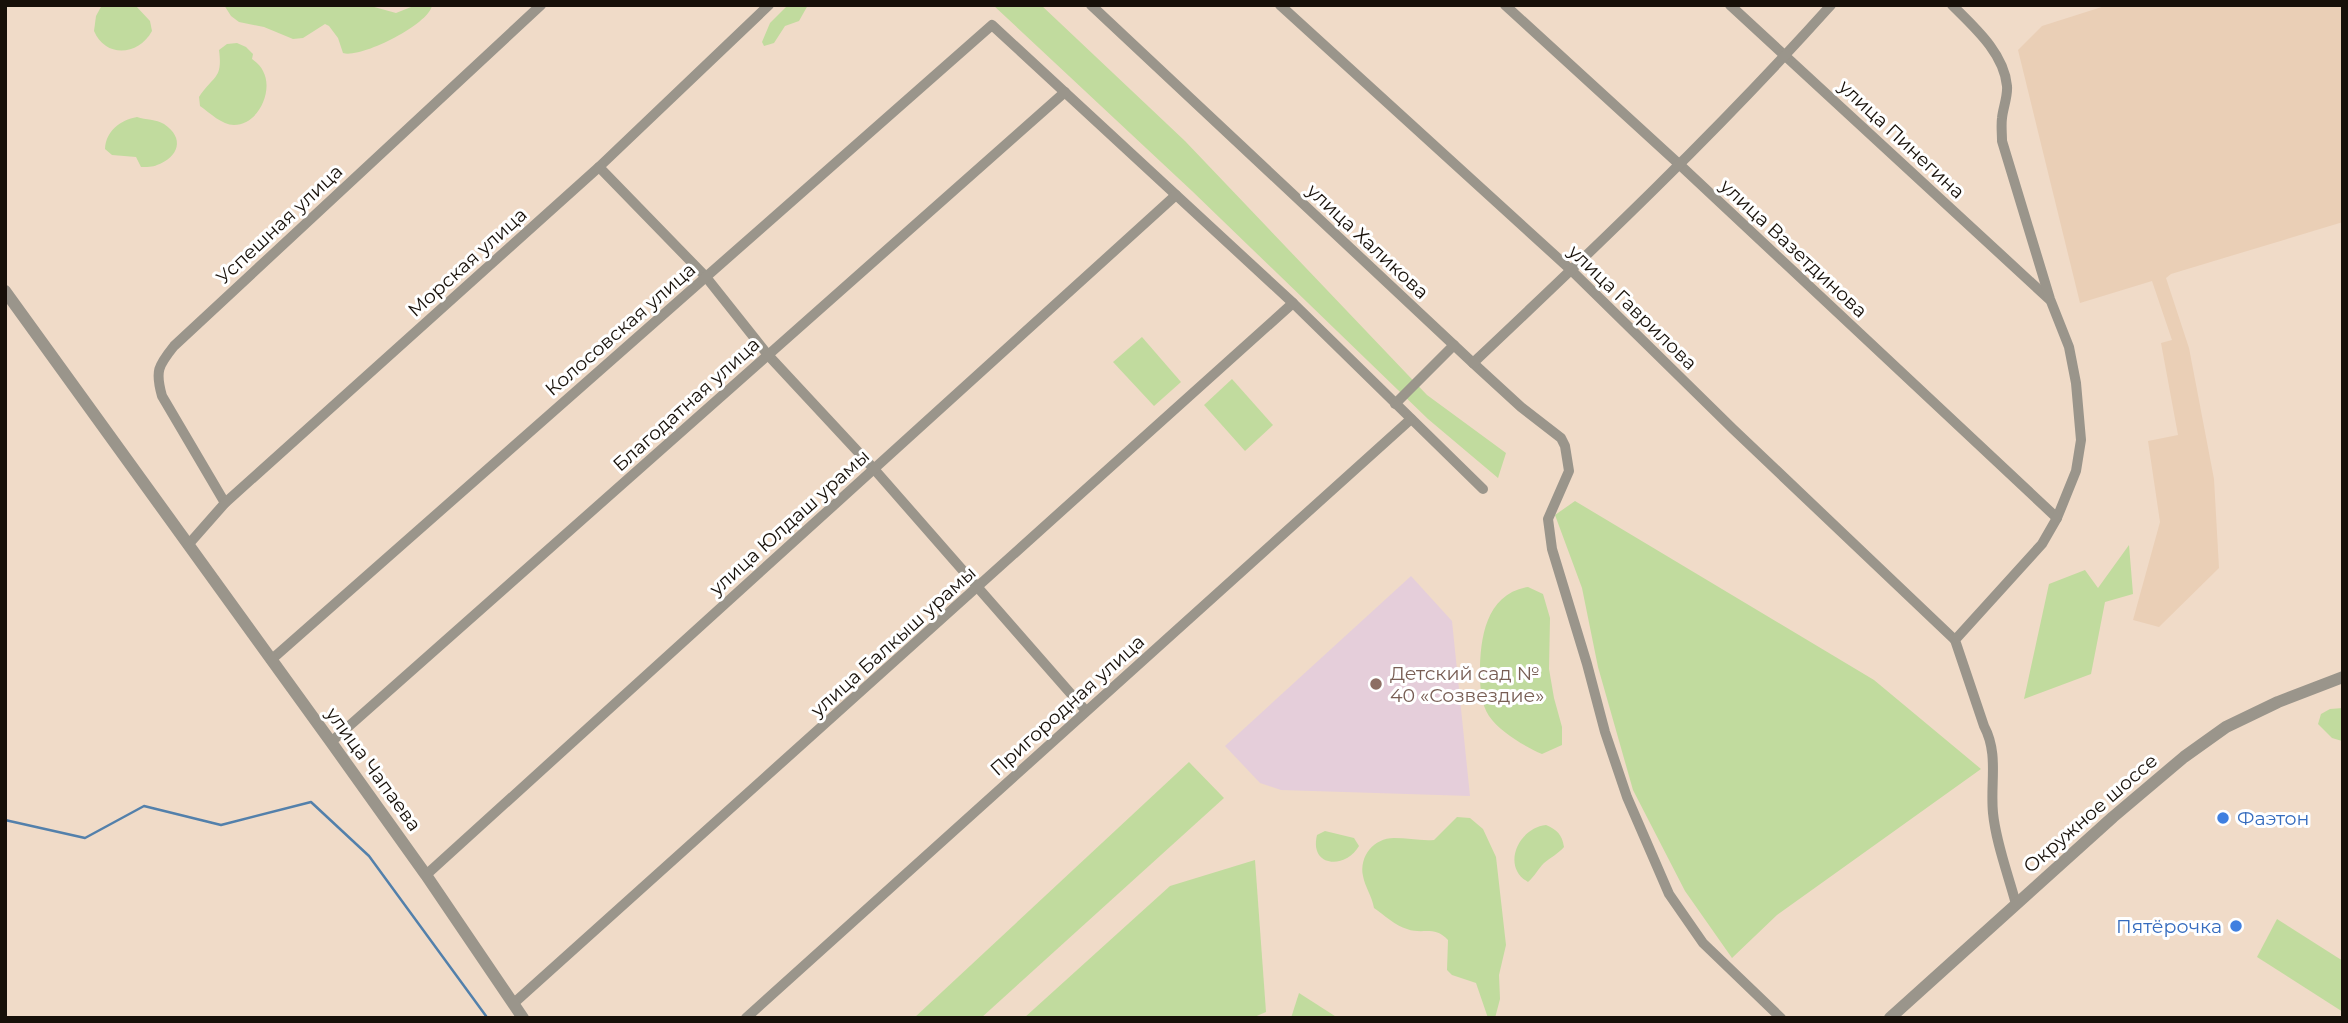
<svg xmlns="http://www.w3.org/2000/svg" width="2348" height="1023" viewBox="0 0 2348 1023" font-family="Montserrat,sans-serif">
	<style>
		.built { fill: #eacfb6 }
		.education { fill: #e5ceda }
		.green { fill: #c1db9e }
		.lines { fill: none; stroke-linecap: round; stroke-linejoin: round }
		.stream { stroke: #5380ab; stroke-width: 2.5 }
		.minor { stroke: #9a958b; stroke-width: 10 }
		.tertiary { stroke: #9a958b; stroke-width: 12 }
		.education-dot { fill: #8d6e63; stroke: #fff; stroke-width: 2.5 }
		.shop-dot { fill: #3f7fe0; stroke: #fff; stroke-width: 2.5 }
		.labels { text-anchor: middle; stroke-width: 6; stroke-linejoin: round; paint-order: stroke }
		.street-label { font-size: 19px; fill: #171009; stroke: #fff }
		.education-label { font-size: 19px; fill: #785e54; stroke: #fff; text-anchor: start }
		.shop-label { font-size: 19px; fill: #366cbe; stroke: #fff; text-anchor: start }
	</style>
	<rect width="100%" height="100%" fill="#f0dbc8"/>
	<polygon class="built" points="2108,5 2343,5 2343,222 2171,274 2166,278 2189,348 2214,479 2219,568 2159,627 2133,620 2160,522 2148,441 2178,435 2161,343 2172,340 2152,281 2080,303 2018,50 2042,26"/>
	<polygon class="education" points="1411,576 1452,621 1470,796 1281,790 1260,783 1225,746"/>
	<g class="green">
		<path d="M102,5H135L150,21L152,31C139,55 106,59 94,31L96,16Z"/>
		<path d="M224,5H367L396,13L416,5H432C431,23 361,59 343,53L338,38L329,26L325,24L303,38L293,39L264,27L239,22L231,16Z"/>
		<polygon points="788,5 808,5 799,21 785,26 774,43 764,46 762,42 770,23"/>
		<polygon points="993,5 1041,5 1185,141 1427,395 1506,453 1498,478 1428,419 1192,191"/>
		<path d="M237,43L246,47L253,54L252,59C256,62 261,66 263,71C274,91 258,125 234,125C222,125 210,113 200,106L199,97C213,75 223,80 219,50L227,44Z"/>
		<path d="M137,117C146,120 156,119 164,124C185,138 179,157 157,165C153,167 146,167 141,167L136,157L112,155L105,149C106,131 120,120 137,117Z"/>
		<polygon points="1142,337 1181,382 1154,406 1113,362"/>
		<polygon points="1232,379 1273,425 1245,451 1204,405"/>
		<polygon points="1575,501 1874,680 1981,769 1777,915 1732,958 1685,891 1633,790 1598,667 1582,588 1555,515"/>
		<polygon points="2129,545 2133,594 2105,602 2091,674 2024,699 2049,584 2085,570 2098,588"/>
		<path d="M1528,587L1543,594L1550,618L1549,669L1554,698L1562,727V745L1542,754C1524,746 1500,732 1489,716C1481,704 1480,687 1480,673C1480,638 1486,594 1528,587Z"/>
		<polygon points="2343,708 2343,740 2342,741 2332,738 2318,724 2321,714 2330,709"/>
		<polygon points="1189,762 1224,798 981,1018 914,1018"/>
		<path d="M1457,817L1470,818L1483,829L1496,857L1506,945L1499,975L1500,999L1495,1018H1488L1476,983L1452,975L1447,970L1448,940C1434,925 1423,935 1407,929C1396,926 1384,915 1374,908C1372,896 1365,887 1363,876C1359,856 1374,838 1394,838C1408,838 1420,841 1434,840Z"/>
		<path d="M1546,825C1557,830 1562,834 1564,847C1558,854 1551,857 1544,863C1538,869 1535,876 1528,882C1501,867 1518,828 1546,825Z"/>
		<path d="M1325,831L1354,838L1359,846C1346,869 1309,868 1317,835Z"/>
		<polygon points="1255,860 1266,1012 1252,1018 1024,1018 1170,886"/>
		<polygon points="2277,919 2343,961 2343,1012 2257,957"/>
		<polygon points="1299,993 1338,1018 1291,1018"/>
	</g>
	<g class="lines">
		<polyline class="stream" points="5,820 85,838 144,806 221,825 311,802 369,856 486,1016"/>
		<g class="minor">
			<polyline points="1091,5 1473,363 1521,407 1561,438 1565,446 1569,471 1548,519 1552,549 1587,664 1605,732 1627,797 1669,894 1703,943 1781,1018"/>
			<polyline points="1280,5 1571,270 1733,429 1955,640"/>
			<polyline points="1505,5 1680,165 2057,518"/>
			<polyline points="1730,5 2049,299"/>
			<path d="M1952,5C1974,27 2004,53 2007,86C2008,96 2003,108 2002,118C2001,126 2002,133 2002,141L2050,299L2069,347L2076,383L2081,440L2076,471L2057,518L2042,544L1955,640L1984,726C1999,754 1990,783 1993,813C1996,843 2008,874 2016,904"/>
			<polyline points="599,167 706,277 768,355 874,469 1086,711"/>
			<path d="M1473,363C1596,247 1718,131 1831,5"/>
			<polyline points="1395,404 1454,345"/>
			<path d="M225,503L162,396C155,371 158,366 174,346L541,5"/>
			<polyline points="188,545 225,503 599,167 769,5"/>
			<polyline points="271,660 992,25 1293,303 1483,489"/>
			<polyline points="331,742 1065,92"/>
			<polyline points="426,875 1176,195"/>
			<polyline points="514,1003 1293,303"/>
			<polyline points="746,1018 1411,419"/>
		</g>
		<g class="tertiary">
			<polyline points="5,291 331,742 426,875 523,1018"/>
			<polyline points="1890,1018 2113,817 2184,757 2226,727 2278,702 2343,677"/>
		</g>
	</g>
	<circle class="education-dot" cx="1376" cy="684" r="7"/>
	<g class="shop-dot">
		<circle cx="2223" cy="818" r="7"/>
		<circle cx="2236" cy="926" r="7"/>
	</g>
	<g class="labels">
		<g class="street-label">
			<text transform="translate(1902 139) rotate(43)" y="7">улица Пинегина</text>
			<text transform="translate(279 224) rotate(-43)" y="7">Успешная улица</text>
			<text transform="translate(1368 241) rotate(43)" y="7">улица Халикова</text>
			<text transform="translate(1794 248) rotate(43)" y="7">улица Вазетдинова</text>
			<text transform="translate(467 262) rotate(-42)" y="7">Морская улица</text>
			<text transform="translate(1633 307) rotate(44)" y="7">улица Гаврилова</text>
			<text transform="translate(620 329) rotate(-41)" y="7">Колосовская улица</text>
			<text transform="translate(686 404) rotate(-42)" y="7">Благодатная улица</text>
			<text transform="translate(789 522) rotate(-42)" y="7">улица Юлдаш урамы</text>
			<text transform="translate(893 641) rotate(-42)" y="7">улица Балкыш урамы</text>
			<text transform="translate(1067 705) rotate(-42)" y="7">Пригородная улица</text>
			<text transform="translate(374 769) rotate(54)" y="7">улица Чапаева</text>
			<text transform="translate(2090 813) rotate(-41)" y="7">Окружное шоссе</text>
		</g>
		<g class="education-label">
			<text x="1390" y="680">Детский сад №<tspan x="1390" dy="22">40 «Созвездие»</tspan></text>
		</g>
		<g class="shop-label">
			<text x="2237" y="825">Фаэтон</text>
			<text x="2222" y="933" text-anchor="end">Пятёрочка</text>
		</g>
	</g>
	<rect width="2348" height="1023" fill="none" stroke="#171009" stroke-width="14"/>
</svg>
